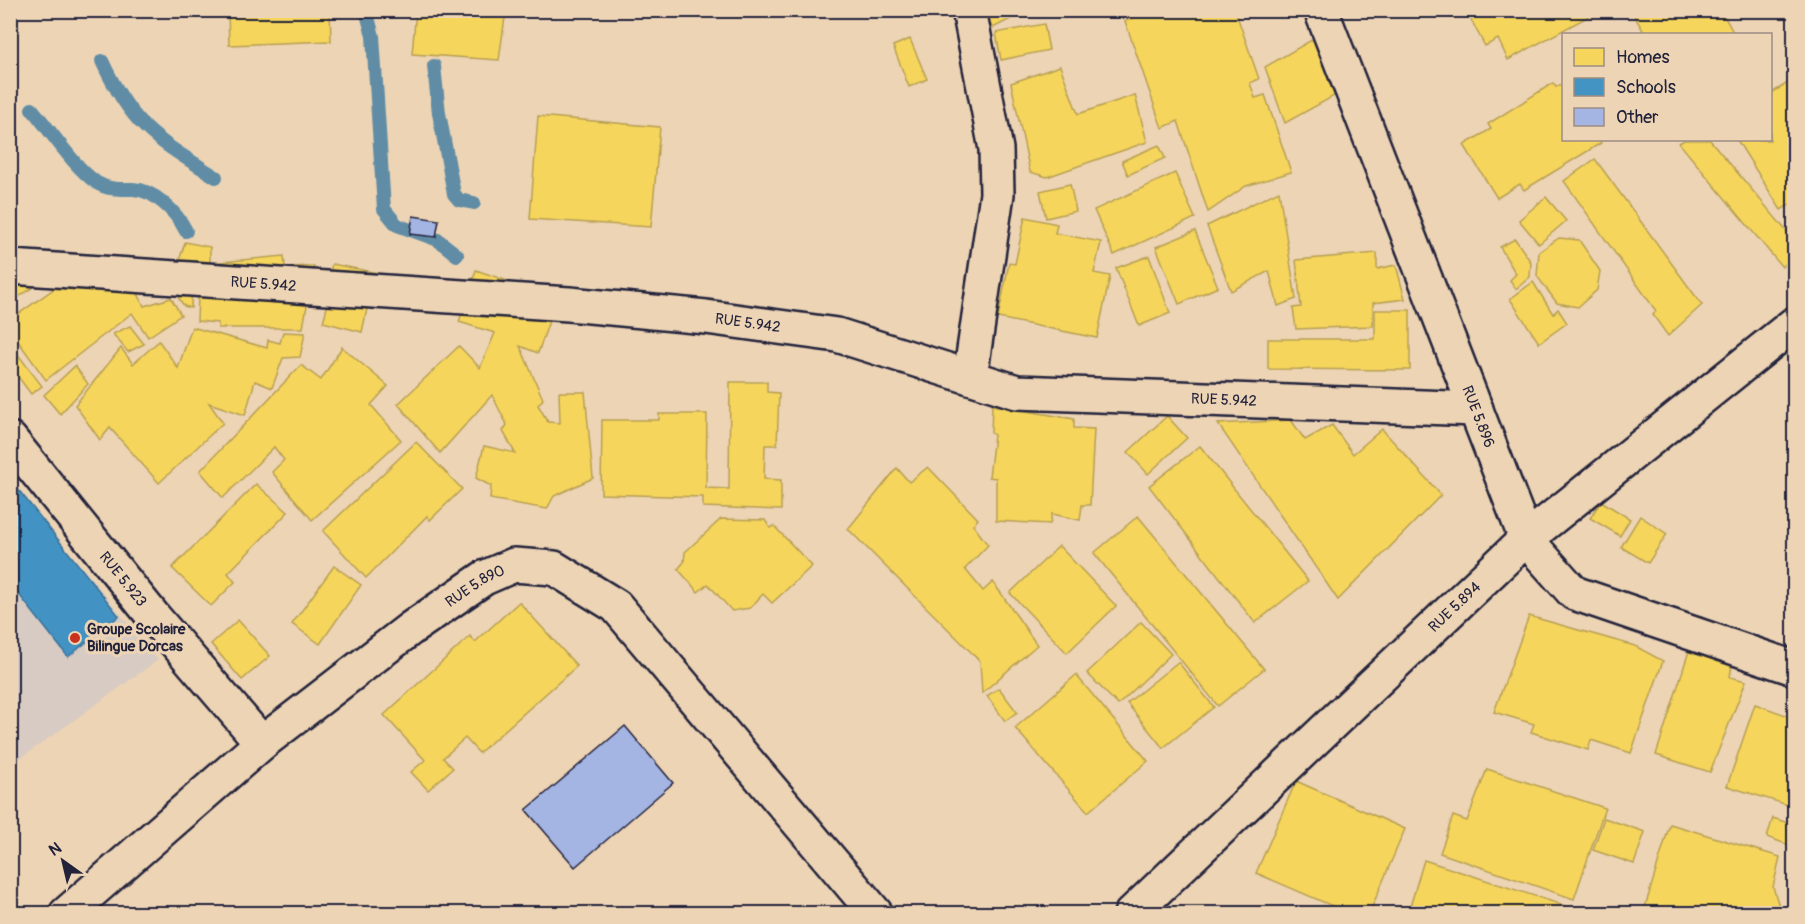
<svg xmlns="http://www.w3.org/2000/svg" width="1805" height="924" viewBox="0 0 1805 924" font-family="Pangolin,sans-serif">
	<style>
		.built { fill: #d7cbc3 }
		.homes { fill: #f6d55c; stroke: #b69f52; stroke-width: 1.5 }
		.schools { fill: #4393c3; stroke: #39719a; stroke-width: 1.5 }
		.lines { fill: none; stroke-linecap: round; stroke-linejoin: round }
		.stream { stroke: #618da5; stroke-width: 14 }
		.building { fill: #a4b5e4; stroke: #22223b; stroke-width: 1.5 }
		.minor-casing { stroke: #22223b; stroke-width: 38 }
		.minor { stroke: #edd4b5; stroke-width: 33 }
		.poi-dot { fill: #c8321e; stroke: #edd4b5; stroke-width: 2 }
		.labels { text-anchor: middle; stroke-width: 6; stroke-linejoin: round; paint-order: stroke }
		.street-label { font-size: 15px; fill: #22223b; stroke: #edd4b5 }
		.poi-label { font-size: 15px; font-weight: bold; fill: #22223b; stroke: #edd4b5; text-anchor: start }
	</style>
	<rect width="100%" height="100%" fill="#edd4b5"/>
	<filter id="ink" filterUnits="userSpaceOnUse"><feTurbulence type="fractalNoise" baseFrequency=".0167" numOctaves="2"/><feDisplacementMap in="SourceGraphic" scale="12" xChannelSelector="R" yChannelSelector="G"/><feConvolveMatrix kernelMatrix="1 2 1 2 8 2 1 2 1" color-interpolation-filters="sRGB"/></filter>
	<g filter="url(#ink)">
		<polygon class="built" points="10,472 17,488 158,660 11,765"/>
		<g class="homes">
			<polygon points="228,10 330,10 331,41 229,45"/>
			<polygon points="416,10 506,10 499,60 412,54"/>
			<polygon points="980,10 1028,10 989,30"/>
			<polygon points="1150,10 1235,10 1259,79 1250,83 1255,98 1265,95 1291,172 1246,186 1208,212 1178,121 1162,128 1125,21"/>
			<polygon points="1466,10 1589,10 1591,15 1508,60 1498,39 1485,46"/>
			<polygon points="1631,10 1721,10 1734,34 1645,34"/>
			<polygon points="1044,24 1049,50 1001,60 996,33"/>
			<polygon points="1315,38 1334,96 1285,123 1265,67"/>
			<polygon points="910,39 927,79 909,87 893,46"/>
			<polygon points="1060,66 1078,114 1135,95 1147,142 1047,177 1030,172 1011,83"/>
			<polygon points="1794,79 1794,202 1781,210 1737,140 1770,140 1770,94"/>
			<polygon points="1553,83 1556,87 1564,83 1564,140 1599,140 1601,143 1524,190 1520,184 1497,198 1464,145 1491,129 1488,124"/>
			<polygon points="538,116 660,127 651,227 530,219"/>
			<polygon points="1684,140 1710,140 1794,240 1794,257 1782,267 1679,143"/>
			<polygon points="1159,145 1165,158 1128,175 1122,161"/>
			<polygon points="1595,159 1702,305 1668,336 1653,315 1656,311 1564,181"/>
			<polygon points="1175,173 1195,218 1114,255 1094,210"/>
			<polygon points="1070,184 1076,211 1046,218 1040,191"/>
			<polygon points="1279,191 1296,299 1278,306 1269,271 1231,291 1207,226"/>
			<polygon points="1546,197 1566,221 1539,244 1519,220"/>
			<polygon points="1025,217 1057,224 1055,233 1101,242 1094,273 1110,276 1097,338 998,318 1009,263 1015,264"/>
			<polygon points="1195,231 1218,287 1179,304 1156,247"/>
			<polygon points="1559,238 1579,240 1600,271 1597,290 1578,307 1557,303 1537,276 1539,252"/>
			<polygon points="1515,239 1531,262 1530,277 1516,289 1510,280 1516,274 1500,247"/>
			<polygon points="185,242 210,247 210,263 284,256 285,267 314,266 303,328 218,328 218,323 197,321 199,273 192,273 191,308 184,306 171,287"/>
			<polygon points="1377,253 1377,269 1396,265 1405,299 1373,303 1373,326 1296,329 1293,308 1301,307 1296,260"/>
			<polygon points="1149,256 1170,313 1139,326 1116,268"/>
			<polygon points="99,257 130,277 144,306 171,298 181,315 148,337 132,313 46,380 10,330 10,320"/>
			<polygon points="10,263 56,271 10,303"/>
			<polygon points="332,264 378,273 374,297 326,288"/>
			<polygon points="476,270 557,298 538,353 520,346 543,399 538,405 548,422 560,423 559,392 585,392 593,478 554,496 547,509 490,499 491,486 476,478 484,446 515,453 503,431 507,425 492,395 440,453 398,404 459,346 480,368 495,333 459,322"/>
			<polygon points="1533,282 1553,314 1558,309 1567,323 1539,343 1510,299"/>
			<polygon points="329,300 367,309 362,332 323,322"/>
			<polygon points="1375,310 1410,310 1410,370 1268,369 1268,339 1375,339"/>
			<polygon points="130,326 144,344 128,352 113,334"/>
			<polygon points="192,327 267,348 268,340 280,343 283,332 305,333 300,357 283,358 272,388 255,381 245,415 209,403 223,423 159,483 110,428 100,440 75,405 121,348 133,364 159,341 178,368"/>
			<polygon points="10,344 42,386 31,394 10,366"/>
			<polygon points="342,347 388,386 371,405 401,440 312,520 272,472 284,460 274,447 223,498 200,471 301,365 321,380"/>
			<polygon points="75,366 88,384 60,414 44,395"/>
			<polygon points="730,382 767,382 767,392 779,393 777,445 765,445 764,479 781,480 781,510 703,507 703,497 601,494 602,420 659,420 659,414 707,414 706,488 729,489"/>
			<polygon points="992,405 1074,419 1074,428 1094,429 1090,505 1082,505 1080,520 1052,514 1050,524 996,521 996,478 989,477 994,435 991,433"/>
			<polygon points="1167,416 1187,438 1148,474 1128,452"/>
			<polygon points="1291,420 1305,440 1332,425 1353,454 1382,429 1441,495 1338,600 1218,424"/>
			<polygon points="416,442 462,489 430,520 427,516 366,578 323,531"/>
			<polygon points="1200,446 1308,581 1255,623 1149,486"/>
			<polygon points="928,467 978,519 973,525 988,545 965,569 983,591 993,582 1037,645 982,693 980,661 848,529 897,468 909,482"/>
			<polygon points="256,484 288,512 228,573 235,582 211,606 172,568"/>
			<polygon points="1601,501 1630,519 1620,536 1590,518"/>
			<polygon points="1138,516 1264,669 1218,706 1094,553"/>
			<polygon points="1640,516 1667,534 1648,563 1621,547"/>
			<polygon points="721,519 765,520 770,528 774,526 812,566 772,603 763,594 750,608 732,611 708,584 698,592 678,569 684,562 685,552"/>
			<polygon points="1059,546 1116,606 1067,653 1010,593"/>
			<polygon points="334,566 361,585 320,644 292,624"/>
			<polygon points="519,602 577,666 479,753 465,738 443,758 453,768 428,790 411,772 425,760 384,715 470,636 475,642"/>
			<polygon points="1529,616 1635,646 1663,661 1631,753 1591,740 1588,750 1531,732 1534,724 1494,712"/>
			<polygon points="1700,616 1737,636 1730,677 1746,681 1710,772 1656,755"/>
			<polygon points="238,620 270,656 242,680 211,644"/>
			<polygon points="1141,622 1171,654 1118,705 1087,673"/>
			<polygon points="1178,662 1214,707 1163,748 1127,703"/>
			<polygon points="1076,675 1148,761 1088,812 1015,728"/>
			<polygon points="999,688 1017,712 1005,721 987,696"/>
			<polygon points="1755,704 1794,718 1794,807 1727,786"/>
			<polygon points="1487,769 1605,808 1574,899 1440,853 1453,816 1467,821"/>
			<polygon points="1296,781 1405,829 1369,914 1351,914 1256,873"/>
			<polygon points="1604,818 1645,832 1634,864 1593,850"/>
			<polygon points="1773,818 1794,825 1794,847 1767,837"/>
			<polygon points="1670,824 1780,857 1773,887 1779,906 1776,914 1643,914"/>
			<polygon points="1424,860 1590,914 1421,914 1409,910"/>
		</g>
		<polygon class="schools" points="17,488 119,616 68,657 10,583 10,493"/>
		<g class="lines">
			<g class="stream">
				<polyline points="366,10 373,36 384,209 397,225 438,240 457,255"/>
				<path d="M102,61C133,128 156,139 216,177"/>
				<polyline points="434,66 439,113 454,194 459,200 474,203"/>
				<path d="M32,109C51,131 74,167 97,183C108,190 121,189 133,189C155,190 177,213 186,231"/>
			</g>
		</g>
		<g class="building">
			<polygon points="413,216 439,220 436,237 410,234"/>
			<polygon points="625,726 673,783 575,867 526,810"/>
		</g>
		<g class="lines">
			<g class="minor-casing">
				<g id="minor">
					<polyline points="969,10 996,149 997,194 970,377"/>
					<path id="s1" d="M1321,10L1526,539L1574,593L1794,668"/>
					<path id="s2" d="M10,267L569,304L706,317L837,335L1017,392L1476,409"/>
					<path id="s3" d="M10,439L153,616L262,743"/>
					<path id="s4" d="M66,914L262,743L410,629L484,578L514,565L554,568L616,606L876,914"/>
					<path id="s5" d="M1131,914L1526,539L1794,324"/>
				</g>
			</g>
			<use href="#minor" class="minor"/>
		</g>
	</g>
	<circle class="poi-dot" cx="75" cy="638" r="6"/>
	<g class="labels">
		<g class="street-label">
			<text dy="5" stroke="none"><textPath href="#s2" startOffset="254">RUE 5.942</textPath></text>
			<text dy="5" stroke="none"><textPath href="#s2" startOffset="740">RUE 5.942</textPath></text>
			<text dy="5" stroke="none"><textPath href="#s2" startOffset="1226">RUE 5.942</textPath></text>
			<text dy="5" stroke="none"><textPath href="#s1" startOffset="436">RUE 5.896</textPath></text>
			<text dy="5" stroke="none"><textPath href="#s3" startOffset="180">RUE 5.923</textPath></text>
			<text dy="5" stroke="none"><textPath href="#s4" startOffset="525">RUE 5.890</textPath></text>
			<text dy="5" stroke="none"><textPath href="#s5" startOffset="446">RUE 5.894</textPath></text>
		</g>
		<g class="poi-label">
			<text x="87" y="634">Groupe Scolaire<tspan x="87" dy="17">Bilingue Dorcas</tspan></text>
		</g>
	</g>
	<rect width="1805" height="924" fill="none" stroke="#edd4b5" stroke-width="36"/>
	<rect x="18" y="18" width="1769" height="888" fill="none" stroke="#22223b" stroke-width="2" filter="url(#ink)"/>
	<rect x="1562" y="33" width="210" height="108" fill="#edd4b5" stroke="#9c8d84" stroke-width="1.5"/>
	<rect x="1574" y="48" width="30" height="18" fill="#f6d55c" stroke="#9c8d84" stroke-width="1.5"/>
	<text x="1616" y="63" font-size="18" fill="#22223b">Homes</text>
	<rect x="1574" y="78" width="30" height="18" fill="#4393c3" stroke="#9c8d84" stroke-width="1.5"/>
	<text x="1616" y="93" font-size="18" fill="#22223b">Schools</text>
	<rect x="1574" y="108" width="30" height="18" fill="#a4b5e4" stroke="#9c8d84" stroke-width="1.5"/>
	<text x="1616" y="123" font-size="18" fill="#22223b">Other</text>
	<g transform="translate(63 861) rotate(326)" stroke="#edd4b5" stroke-width="4.5" paint-order="stroke">
	<path d="M0-4.5L10 22L0 15L-10 22Z" fill="#22223b"/>
	<text y="-9" font-size="16" font-weight="bold" text-anchor="middle" fill="#22223b">N</text>
	</g>
</svg>
